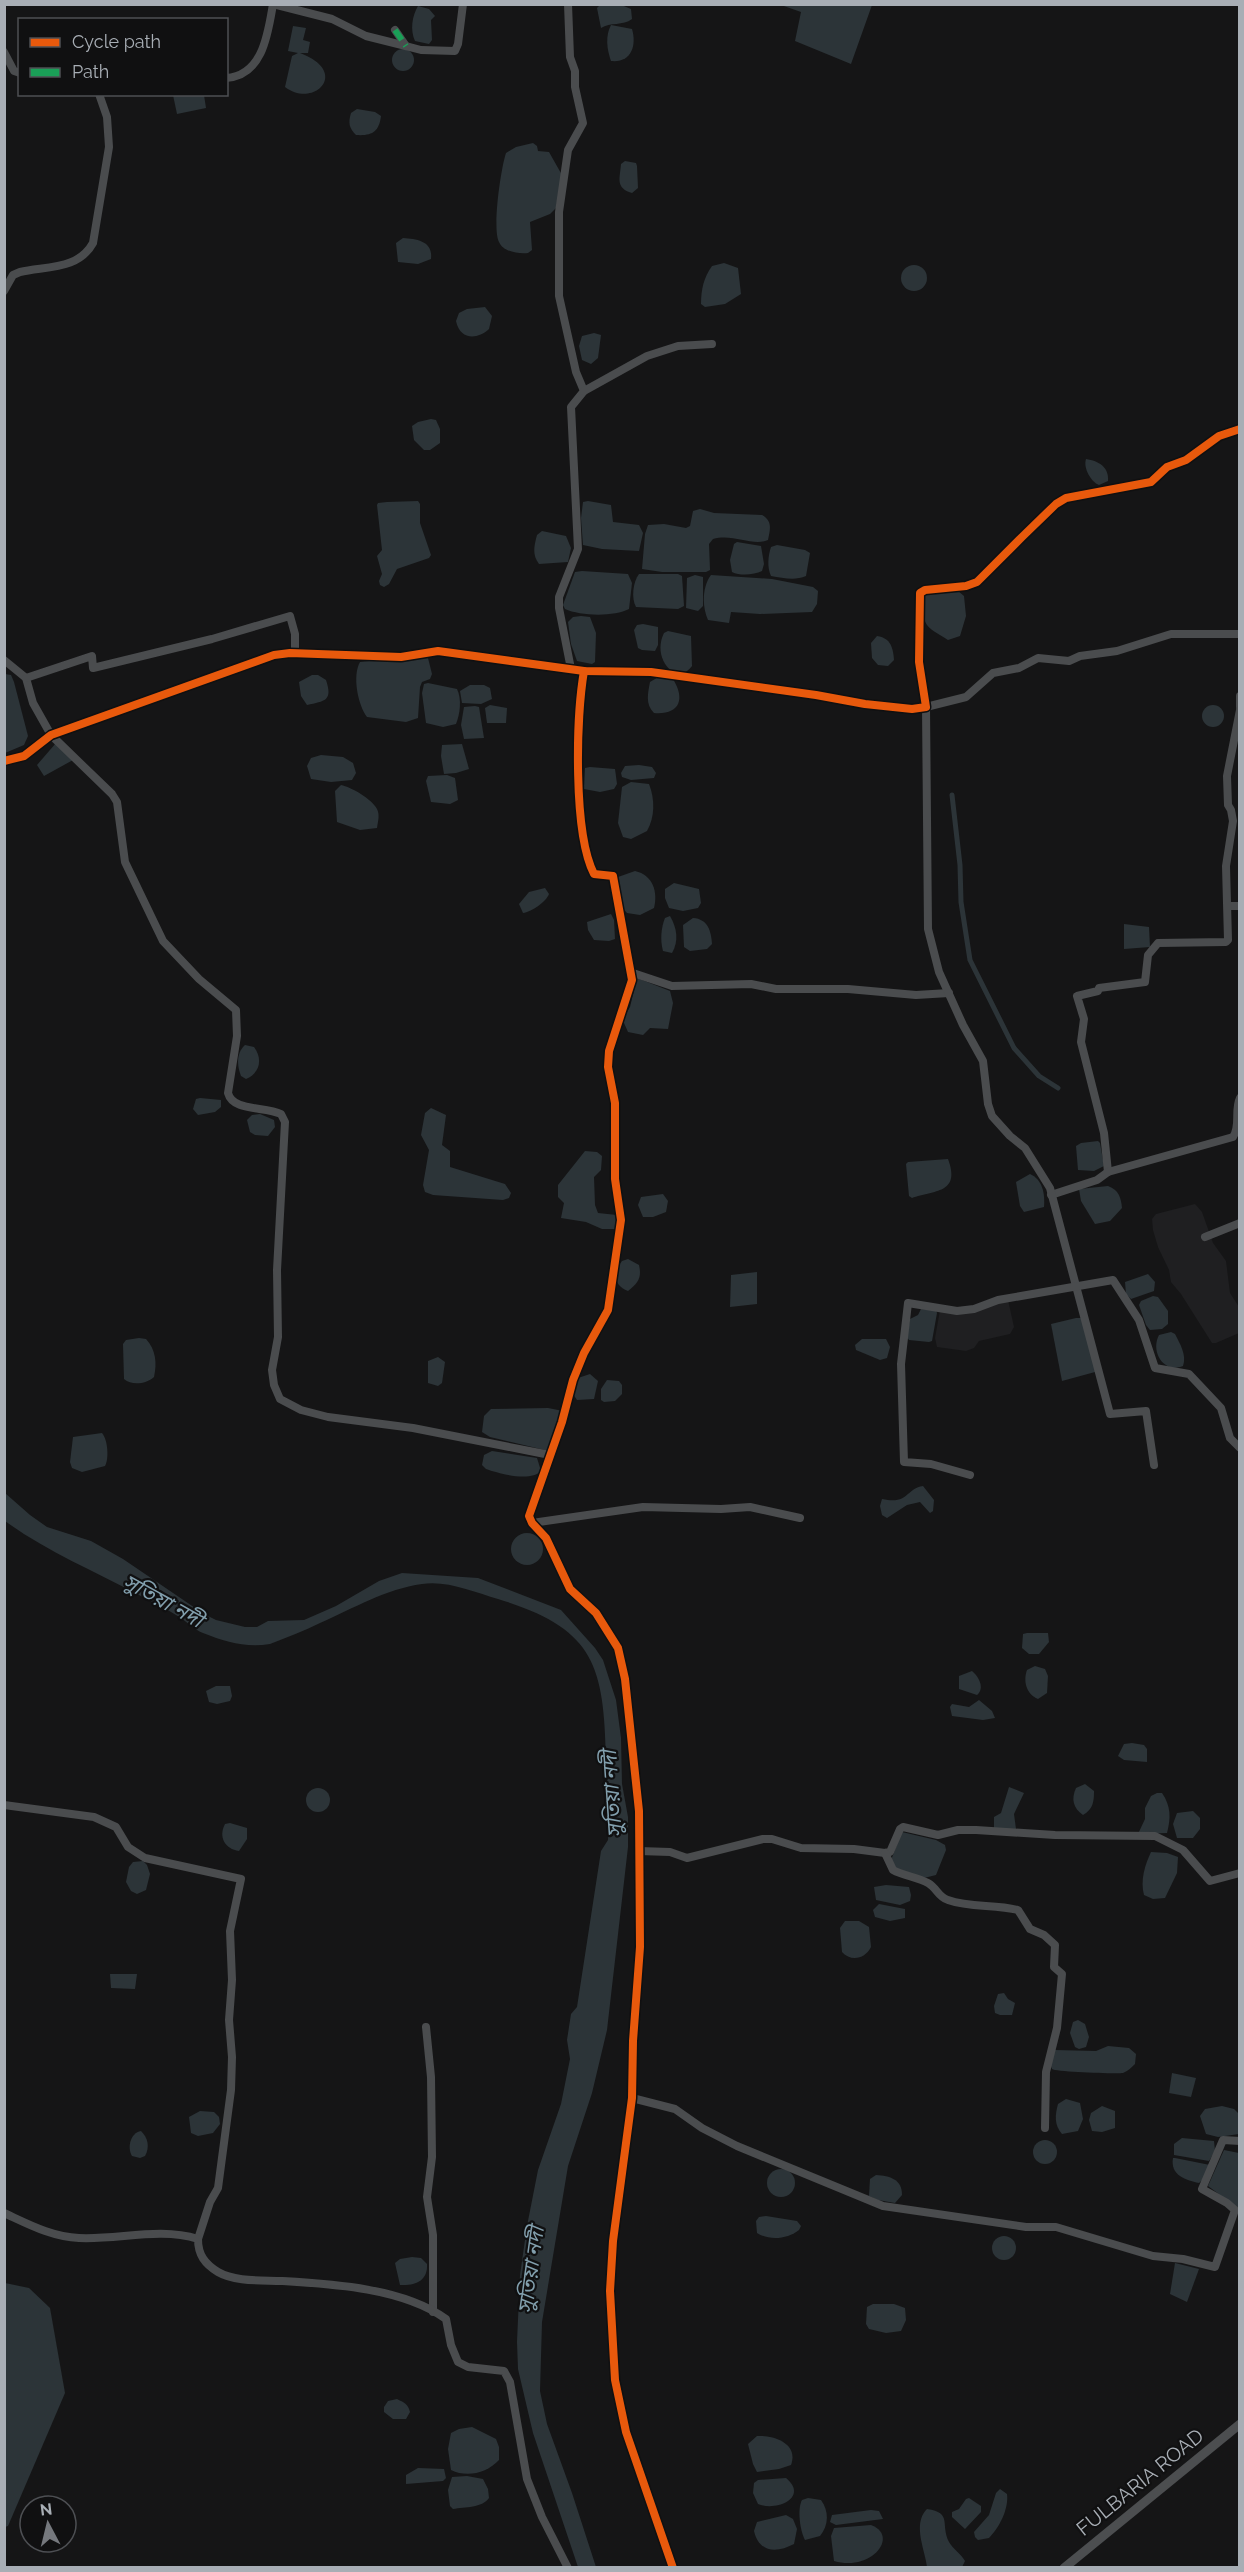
<svg xmlns="http://www.w3.org/2000/svg" width="1244" height="2572" viewBox="0 0 1244 2572" font-family="Raleway,'Noto Sans Bengali',sans-serif">
	<style>
		.built { fill: #1f1f21 }
		.water { fill: #2c3438 }
		.lines { fill: none; stroke-linecap: round; stroke-linejoin: round }
		.canal { stroke: #2c3438; stroke-width: 5 }
		.minor { stroke: #4a4c4e; stroke-width: 8 }
		.major { stroke: #4c4e50; stroke-width: 9 }
		.quiet { stroke: #1a9f57; stroke-width: 6; stroke-dasharray: 12 6; stroke-linecap: butt }
		.cycleway-casing { stroke: #101011; stroke-width: 11 }
		.cycleway { stroke: #e8590c; stroke-width: 8 }
		.labels { text-anchor: middle; stroke-width: 4.5; stroke-linejoin: round; paint-order: stroke }
		.street-label { font-size: 20px; fill: #a8aeb5; stroke: #101011 }
		.water-label { font-size: 21px; font-style: italic; fill: #829fad; stroke: #101011 }
	</style>
	<rect width="100%" height="100%" fill="#151516"/>
	<g class="built">
		<polygon points="1195,1204 1202,1212 1213,1243 1226,1261 1230,1293 1239,1307 1239,1333 1216,1343 1212,1343 1181,1294 1171,1282 1169,1270 1158,1247 1153,1230 1152,1219 1156,1214"/>
		<polygon points="1008,1300 1014,1327 1010,1334 979,1341 974,1348 966,1351 937,1347 935,1338 940,1310"/>
	</g>
	<g class="water">
		<path d="M619,4L631,9L632,19C623,26 610,22 601,28L597,8L599,6Z"/>
		<polygon points="781,5 872,5 851,64 795,41 801,12"/>
		<path d="M418,6L429,9L435,16L431,20L432,40L429,44L415,41C410,30 412,16 418,6Z"/>
		<path d="M611,25L632,29C637,46 631,63 611,61C607,50 605,36 611,25Z"/>
		<path d="M293,26L306,28L303,40L310,42L308,53H300C351,72 314,109 285,87L292,56L298,53L288,51Z"/>
		<circle cx="403" cy="60" r="11"/>
		<polygon points="173,95 204,95 206,108 177,114"/>
		<path d="M357,109L375,112L381,116C379,132 372,136 356,135C349,128 348,123 351,113Z"/>
		<path d="M533,143L537,146L538,151L549,152L562,175L556,208L550,214L530,222L532,250L528,253C519,254 503,252 499,242C492,228 501,168 506,153L516,147Z"/>
		<path d="M625,161L636,163L637,166L638,188L632,193C615,188 620,178 621,164Z"/>
		<path d="M403,238C417,239 433,241 431,259L418,264L398,262L396,243Z"/>
		<path d="M724,263L738,268L741,294L725,304L705,307L701,304C701,289 704,277 712,266Z"/>
		<circle cx="914" cy="278" r="13"/>
		<path d="M485,307L492,316L489,329C477,340 460,340 456,321L459,313L467,309Z"/>
		<polygon points="594,333 601,335 598,358 591,364 582,360 579,346 582,336"/>
		<polygon points="431,419 436,420 440,429 440,443 430,450 424,450 414,440 412,426 418,422"/>
		<path d="M1086,459C1099,461 1109,467 1108,481L1099,485C1091,482 1083,468 1086,459Z"/>
		<polygon points="588,501 611,505 613,522 639,525 643,533 639,551 602,549 583,545 581,518 583,502"/>
		<polygon points="387,502 418,501 420,504 420,523 431,555 429,558 397,569 389,584 384,587 380,585 379,581 382,574 377,556 382,550 377,505 378,503"/>
		<path d="M700,509L714,513L762,515C773,521 770,530 768,540C753,547 733,533 713,539L709,544L710,570L706,572H662L642,569L645,534L648,525L664,524L686,528L690,526L693,511Z"/>
		<path d="M542,531L566,536L571,548L568,562L539,564C532,555 534,546 537,535Z"/>
		<path d="M737,542L761,546L764,564L762,571C754,575 740,576 732,572L730,560L734,544Z"/>
		<path d="M777,545L805,550L810,553L806,576C795,581 783,578 771,576C767,567 768,556 771,547Z"/>
		<path d="M582,571L628,574L632,583L629,609C614,617 580,616 565,609L563,605L575,572Z"/>
		<path d="M639,574H678L682,576L684,606L678,609L636,607C631,598 633,582 639,574Z"/>
		<polygon points="695,575 703,577 703,606 698,611 686,608 687,578"/>
		<path d="M711,575L772,579L813,587L818,591L817,604L812,612L760,614L731,612L729,623L708,620C702,607 702,587 711,575Z"/>
		<path d="M958,591L964,596L966,616L960,636L948,640C924,625 923,627 923,597L932,592Z"/>
		<polygon points="581,616 590,617 596,633 595,662 592,664 577,661 571,644 568,622 573,617"/>
		<polygon points="643,624 658,627 658,645 655,651 642,650 638,648 634,630 637,625"/>
		<path d="M668,631L691,636L692,666C677,687 651,659 664,633Z"/>
		<path d="M877,636C891,638 893,648 894,660L888,666L878,665L872,658L871,643Z"/>
		<path d="M422,657L428,658L432,674L430,679L422,682L420,687L418,718L406,722L367,717C358,705 352,676 360,662L378,660L406,661Z"/>
		<polygon points="5,674 11,675 14,682 28,736 24,745 5,753"/>
		<path d="M312,675H318L326,680C333,701 325,701 307,705L301,696L299,682Z"/>
		<path d="M660,676L673,679C686,700 679,715 654,713C645,704 648,693 650,682Z"/>
		<path d="M428,683L457,689C462,699 460,714 456,724L443,727L426,723L422,693L424,684Z"/>
		<polygon points="470,685 484,685 490,688 492,699 481,704 462,703 460,691"/>
		<circle cx="1213" cy="716" r="11"/>
		<polygon points="490,705 507,708 506,723 487,723 485,708"/>
		<polygon points="475,706 479,707 484,738 464,739 461,725 464,707"/>
		<polygon points="56,743 73,760 44,776 37,765"/>
		<polygon points="462,744 469,769 456,773 444,774 441,756 442,745"/>
		<polygon points="321,755 343,757 353,763 356,773 352,780 331,782 311,779 307,766 311,758"/>
		<polygon points="639,765 652,767 656,773 654,778 631,780 622,777 621,773 625,766"/>
		<polygon points="590,767 615,769 617,784 614,789 600,792 584,789 585,768"/>
		<polygon points="428,776 447,775 455,778 458,800 450,804 431,802 426,781"/>
		<path d="M631,782L649,784C655,799 655,817 647,831L631,839L623,837L618,823L622,787Z"/>
		<path d="M341,785C351,787 372,799 377,809C380,815 378,821 377,828L360,830L337,822L335,791Z"/>
		<path d="M635,871C653,875 658,892 654,908L640,915L627,913C618,904 616,890 618,877Z"/>
		<polygon points="674,883 699,889 701,903 698,908 683,911 669,908 665,898 665,889"/>
		<path d="M545,888L549,894C546,902 531,912 523,913L519,904L529,892Z"/>
		<polygon points="611,914 614,920 615,939 609,941 594,940 588,930 587,922"/>
		<path d="M670,916C677,928 679,941 672,953L663,951C660,940 661,928 665,918Z"/>
		<path d="M693,918C708,919 711,931 712,944L707,949L690,951L684,947L683,925Z"/>
		<polygon points="1124,924 1149,927 1150,947 1124,949"/>
		<polygon points="637,978 670,991 673,1003 668,1029 650,1028 643,1035 628,1032 624,1023 624,1017 630,1007"/>
		<path d="M245,1045L254,1047C263,1059 260,1073 246,1079L241,1076C237,1066 236,1053 245,1045Z"/>
		<polygon points="200,1098 221,1100 221,1107 215,1112 198,1115 193,1109 196,1099"/>
		<polygon points="431,1108 446,1115 442,1145 450,1151 450,1167 505,1184 511,1193 509,1198 503,1200 433,1195 425,1192 423,1185 429,1150 421,1135 425,1113"/>
		<polygon points="260,1114 274,1120 275,1127 268,1136 255,1135 250,1132 247,1120 252,1115"/>
		<polygon points="1098,1141 1100,1143 1104,1166 1094,1171 1078,1170 1076,1146 1081,1143"/>
		<polygon points="585,1151 597,1152 602,1156 601,1170 594,1177 595,1205 598,1213 617,1215 615,1229 602,1229 586,1222 561,1218 564,1203 558,1197 558,1185"/>
		<path d="M948,1159C961,1194 934,1190 912,1198L909,1196L906,1164L908,1162Z"/>
		<path d="M1030,1174C1043,1180 1045,1194 1044,1207L1024,1212L1020,1206L1016,1182Z"/>
		<path d="M1108,1186C1119,1190 1121,1198 1122,1208L1110,1221L1095,1224L1081,1201L1079,1189Z"/>
		<polygon points="663,1194 668,1201 666,1212 653,1217 643,1217 638,1205 641,1197"/>
		<path d="M628,1259L639,1265C642,1278 638,1283 628,1291C613,1286 613,1272 622,1261Z"/>
		<polygon points="757,1272 757,1304 730,1307 731,1275"/>
		<polygon points="1148,1274 1155,1282 1154,1291 1131,1299 1126,1294 1125,1282"/>
		<polygon points="1153,1296 1158,1297 1168,1311 1168,1324 1162,1329 1150,1330 1146,1325 1139,1305 1141,1301"/>
		<polygon points="921,1309 936,1310 937,1313 932,1341 929,1342 909,1340 907,1337 910,1319 918,1315"/>
		<polygon points="1076,1318 1081,1318 1096,1369 1095,1372 1062,1381 1051,1324"/>
		<path d="M1171,1332L1175,1334C1180,1344 1187,1355 1183,1366C1164,1374 1150,1352 1159,1335Z"/>
		<path d="M139,1338L146,1339C156,1350 157,1363 154,1377C146,1384 132,1386 124,1379L123,1344L126,1340Z"/>
		<polygon points="862,1339 886,1339 890,1347 887,1358 880,1360 856,1350 855,1345"/>
		<polygon points="438,1357 445,1362 442,1383 438,1386 428,1383 428,1361"/>
		<polygon points="590,1374 598,1381 594,1399 577,1400 573,1394 578,1378"/>
		<polygon points="607,1380 619,1381 622,1385 622,1394 615,1401 604,1402 601,1400 601,1389"/>
		<polygon points="548,1408 563,1411 549,1451 490,1437 482,1432 484,1416 491,1409"/>
		<path d="M102,1433C108,1440 109,1459 105,1466L82,1472L72,1468L70,1462L73,1437Z"/>
		<path d="M492,1451L537,1458L541,1471C531,1482 500,1474 486,1469L482,1465L484,1455Z"/>
		<path d="M923,1486L934,1500L933,1511L930,1513L920,1502L907,1505L887,1518L882,1515L880,1506L882,1499C909,1505 905,1489 923,1486Z"/>
		<path d="M5,1493L30,1515L47,1527L91,1541L123,1559L204,1614L216,1620L245,1627H257L268,1621L304,1620L336,1606L379,1581L402,1573L478,1578L561,1610L595,1648L603,1660L616,1700L621,1738L622,1784L628,1817V1847L607,2030L592,2093L568,2166L542,2322L540,2391L547,2424L572,2493L596,2567H578L533,2433L518,2369L517,2342L520,2275L527,2226L538,2170L561,2104L570,2059L567,2040L571,2014L577,2007L601,1851L608,1840C610,1813 607,1785 606,1758C604,1663 593,1628 498,1599C475,1592 446,1580 422,1584C386,1589 354,1608 320,1623C304,1631 287,1637 270,1644C246,1648 226,1642 203,1633C195,1630 188,1623 181,1618C167,1609 151,1601 137,1594C92,1570 46,1551 5,1521Z"/>
		<circle cx="527" cy="1549" r="16"/>
		<polygon points="1027,1633 1048,1633 1049,1642 1039,1654 1029,1654 1022,1648 1023,1634"/>
		<path d="M1035,1666L1045,1669L1048,1676L1047,1693L1038,1699C1026,1694 1023,1681 1027,1670Z"/>
		<path d="M972,1671C979,1677 985,1688 977,1695L959,1689V1676Z"/>
		<polygon points="216,1686 230,1686 232,1696 230,1701 217,1704 209,1702 206,1691"/>
		<polygon points="979,1700 992,1711 995,1718 983,1720 952,1716 950,1707 952,1704 969,1707"/>
		<polygon points="1132,1743 1144,1745 1147,1749 1147,1762 1124,1760 1118,1756 1124,1744"/>
		<path d="M1085,1784L1094,1791C1094,1802 1093,1809 1083,1815C1073,1808 1071,1799 1076,1788Z"/>
		<polygon points="1009,1787 1024,1793 1014,1814 1016,1829 994,1829 994,1817 1001,1813"/>
		<circle cx="318" cy="1800" r="12"/>
		<path d="M1157,1793H1162C1171,1806 1171,1818 1167,1833L1138,1834L1145,1819V1808L1151,1796Z"/>
		<polygon points="1193,1811 1200,1818 1200,1829 1193,1838 1177,1838 1173,1824 1177,1813"/>
		<path d="M230,1823L247,1828V1839L239,1851C225,1849 218,1837 225,1824Z"/>
		<polygon points="902,1832 936,1840 945,1845 946,1850 936,1875 924,1878 895,1868 891,1860"/>
		<path d="M1151,1852L1167,1853L1178,1857L1177,1873L1165,1898L1153,1899L1144,1895C1140,1880 1145,1865 1151,1852Z"/>
		<polygon points="143,1861 147,1865 150,1874 146,1890 137,1894 131,1891 126,1882 129,1867 133,1862"/>
		<polygon points="886,1885 909,1887 911,1895 910,1901 900,1905 876,1900 874,1887"/>
		<polygon points="879,1904 905,1909 905,1918 890,1921 875,1917 873,1910"/>
		<path d="M845,1921H859L869,1927L871,1947C865,1959 851,1962 842,1952L840,1928Z"/>
		<polygon points="110,1974 137,1974 135,1989 111,1988"/>
		<polygon points="1004,1993 1008,1999 1015,2003 1012,2015 1000,2015 995,2013 994,2006 998,1994"/>
		<polygon points="1078,2020 1085,2024 1089,2037 1086,2047 1079,2049 1075,2047 1070,2033 1073,2022"/>
		<path d="M1108,2046L1129,2048L1136,2054L1135,2064C1131,2068 1128,2071 1123,2073C1117,2074 1056,2072 1052,2069L1050,2063L1055,2050L1096,2051Z"/>
		<polygon points="1172,2073 1196,2078 1191,2097 1169,2093"/>
		<path d="M1066,2099L1080,2103L1083,2119L1078,2131L1062,2134C1054,2125 1055,2115 1058,2104Z"/>
		<polygon points="1102,2106 1115,2111 1115,2128 1102,2132 1092,2131 1089,2120 1091,2113"/>
		<polygon points="1222,2106 1234,2109 1239,2114 1239,2134 1218,2137 1206,2134 1200,2116 1205,2109"/>
		<polygon points="200,2111 214,2112 219,2117 220,2124 213,2133 198,2136 191,2133 189,2117"/>
		<path d="M141,2131C148,2138 150,2147 145,2156L140,2158L132,2156C127,2148 130,2133 141,2131Z"/>
		<polygon points="1182,2138 1214,2141 1215,2151 1209,2161 1174,2155 1174,2144"/>
		<circle cx="1045" cy="2152" r="12"/>
		<polygon points="1224,2150 1239,2153 1239,2209 1208,2186"/>
		<path d="M1173,2158H1175L1210,2165L1206,2177L1199,2183C1185,2180 1170,2175 1173,2158Z"/>
		<circle cx="781" cy="2183" r="14"/>
		<path d="M876,2175C890,2176 902,2179 902,2195L895,2203L878,2200L869,2196L870,2179Z"/>
		<path d="M759,2217L766,2216L797,2221L801,2226L799,2230C788,2239 769,2241 757,2233L756,2221Z"/>
		<circle cx="1004" cy="2248" r="12"/>
		<path d="M412,2257L421,2258L427,2264C428,2281 415,2286 400,2285L395,2263L400,2259Z"/>
		<polygon points="1175,2263 1199,2269 1187,2302 1170,2294"/>
		<polygon points="5,2283 29,2288 50,2308 65,2393 8,2526 5,2527"/>
		<polygon points="873,2304 894,2304 905,2308 906,2320 901,2331 886,2333 869,2329 866,2324 867,2307"/>
		<path d="M397,2399C405,2403 408,2404 410,2412L406,2419H393L384,2412V2407L388,2401Z"/>
		<path d="M472,2427L496,2439L499,2447V2460C487,2473 467,2478 451,2470L448,2449L451,2433L459,2429Z"/>
		<path d="M757,2436C773,2435 799,2443 791,2465L779,2469L757,2472L753,2464L748,2444Z"/>
		<polygon points="418,2468 444,2469 446,2478 443,2481 406,2484 406,2475"/>
		<path d="M452,2477L467,2476L483,2479L488,2489L489,2498C482,2508 465,2507 453,2509L450,2506L448,2490Z"/>
		<path d="M786,2478C809,2497 777,2512 758,2504L753,2493L754,2483L758,2480Z"/>
		<path d="M1000,2489L1007,2494C1009,2509 999,2528 989,2538L978,2540L975,2537L974,2532L989,2515L996,2493Z"/>
		<path d="M808,2498L821,2500C829,2511 829,2525 820,2536L805,2540C800,2531 797,2509 802,2500Z"/>
		<polygon points="969,2498 981,2506 981,2512 965,2529 952,2517 952,2512 959,2509 966,2499"/>
		<path d="M927,2509C953,2513 940,2524 949,2542C953,2549 961,2554 965,2561L962,2567H927C925,2550 912,2524 927,2509Z"/>
		<polygon points="871,2510 879,2511 883,2519 836,2525 830,2522 832,2515"/>
		<path d="M786,2515L793,2519L797,2529L794,2544C777,2553 759,2553 754,2531L757,2522Z"/>
		<path d="M871,2525C900,2536 871,2572 834,2561L831,2536L834,2528Z"/>
	</g>
	<g class="lines">
		<polyline class="canal" points="952,795 960,865 961,902 970,960 1014,1048 1039,1076 1058,1088"/>
		<g class="minor">
			<polyline points="273,4 332,19 366,36 394,43 421,50 455,51 458,44 463,4"/>
			<polyline points="568,4 570,57 575,71 575,87 583,123 568,150 559,212 559,296 576,372 584,391 571,407 578,549 559,597 559,608 571,669"/>
			<polyline points="395,30 406,46"/>
			<polyline points="4,52 14,71 20,73"/>
			<path d="M226,78C263,76 268,33 273,4"/>
			<path d="M4,291L13,275L20,272C47,266 78,270 93,243L109,147L107,117L99,94"/>
			<polyline points="584,391 647,356 678,346 712,344"/>
			<path d="M4,660L26,678L33,703L51,735L112,794L117,802L125,862L163,941L199,979L236,1010L237,1036L228,1093C233,1112 265,1106 281,1114L285,1122L277,1270L278,1337L272,1370L274,1385L280,1399L301,1410L328,1417L413,1428L550,1455"/>
			<path d="M584,671C576,717 573,833 594,874L613,876L632,980L609,1051L608,1067L615,1103V1179L621,1220L608,1310L584,1353L573,1380L562,1422L529,1516L532,1523L546,1538L570,1589L596,1613L618,1648L625,1679L639,1811L640,1947L633,2041L632,2098L613,2241L610,2291L615,2380L626,2432L673,2568"/>
			<polyline points="26,678 92,656 93,668 212,639 290,616 295,634 295,652"/>
			<polyline points="1240,696 1240,707"/>
			<polyline points="4,761 24,756 51,735 274,655 290,653 401,657 438,651 584,671 651,672 816,695 865,704 912,709 926,707 919,662 920,593 925,590 966,586 977,582 1022,537 1056,504 1066,498 1151,482 1167,467 1186,460 1219,436 1240,429"/>
			<polyline points="1228,906 1240,906"/>
			<polyline points="630,972 672,986 751,984 776,989 848,989 916,995 949,993"/>
			<polyline points="1108,1172 1104,1133 1081,1042 1084,1019 1077,996 1098,991 1099,988 1145,982 1148,955 1158,943 1226,942 1228,940 1226,866 1233,821 1231,810 1228,805 1227,776 1240,710"/>
			<path d="M1051,1195L1097,1180L1108,1172L1233,1137C1241,1126 1234,1110 1240,1098"/>
			<polyline points="1205,1237 1240,1223"/>
			<polyline points="1154,1465 1146,1411 1110,1414 1050,1188 1025,1148 1010,1136 992,1116 988,1104 983,1061 963,1025 939,972 928,929 926,707 966,697 993,673 1019,668 1038,658 1069,661 1080,656 1117,651 1171,634 1240,634"/>
			<polyline points="970,1475 931,1464 904,1462 901,1364 908,1303 957,1311 974,1309 998,1300 1113,1280 1139,1320 1155,1368 1189,1374 1221,1408 1230,1438 1240,1448"/>
			<polyline points="532,1523 643,1507 721,1509 750,1507 800,1518"/>
			<polyline points="4,1805 94,1817 116,1827 128,1847 145,1858 241,1879 230,1931 232,1980 229,2020 232,2057 231,2090 218,2188 210,2202 198,2239"/>
			<polyline points="639,1851 670,1852 687,1858 763,1839 772,1839 801,1848 854,1849 885,1853 890,1852 900,1829 903,1827 938,1835 958,1830 976,1830 1055,1835 1155,1836 1183,1850 1210,1881 1240,1873"/>
			<path d="M885,1853L893,1870C904,1876 917,1877 928,1883C937,1888 938,1897 948,1900C970,1908 995,1904 1018,1910L1030,1929L1044,1935L1055,1945L1054,1967L1062,1974L1057,2028L1046,2072L1045,2128"/>
			<polyline points="426,2027 431,2077 432,2157 427,2197 433,2235 433,2312"/>
			<polyline points="632,2098 675,2109 702,2128 737,2146 883,2206 1026,2227 1056,2227 1153,2256 1183,2259 1215,2267 1235,2210 1227,2203 1202,2189 1223,2140 1240,2141"/>
			<path d="M4,2213C28,2224 52,2237 79,2238C119,2240 159,2227 198,2239C198,2255 205,2264 218,2272C235,2282 262,2280 282,2281C333,2284 403,2288 446,2319L451,2345L458,2362L468,2367L504,2371L510,2382L527,2479L542,2517L568,2568"/>
		</g>
		<polyline class="major" points="1064,2568 1240,2424"/>
		<polyline class="quiet" points="395,30 406,46"/>
		<g class="cycleway-casing">
			<g id="cycleway">
				<path d="M584,671C576,717 573,833 594,874L613,876L632,980L609,1051L608,1067L615,1103V1179L621,1220L608,1310L584,1353L573,1380L562,1422L529,1516L532,1523L546,1538L570,1589L596,1613L618,1648L625,1679L639,1811L640,1947L633,2041L632,2098L613,2241L610,2291L615,2380L626,2432L673,2568"/>
				<polyline points="4,761 24,756 51,735 274,655 290,653 401,657 438,651 584,671 651,672 816,695 865,704 912,709 926,707 919,662 920,593 925,590 966,586 977,582 1022,537 1056,504 1066,498 1151,482 1167,467 1186,460 1219,436 1240,429"/>
			</g>
		</g>
		<use href="#cycleway" class="cycleway"/>
	</g>
	<g class="labels">
		<g class="street-label">
			<text transform="translate(1140 2482) rotate(-39)" y="7">FULBARIA ROAD</text>
		</g>
		<g class="water-label">
			<text transform="translate(163 1601) rotate(29)" y="7">সুতিয়া নদী</text>
			<text transform="translate(612 1794) rotate(-94)" y="7">সুতিয়া নদী</text>
			<text transform="translate(531 2270) rotate(-82)" y="7">সুতিয়া নদী</text>
		</g>
	</g>
	<rect width="1244" height="2572" fill="none" stroke="#a8aeb5" stroke-width="12"/>
	<rect x="18" y="18" width="210" height="78" fill="#101011" stroke="#4d4f53" stroke-width="1.5"/>
	<rect x="30" y="38" width="30" height="9" fill="#e8590c" stroke="#4d4f53" stroke-width="1.5"/>
	<text x="72" y="48" font-size="18" fill="#a8aeb5">Cycle path</text>
	<rect x="30" y="68" width="30" height="9" fill="#1a9f57" stroke="#4d4f53" stroke-width="1.5"/>
	<text x="72" y="78" font-size="18" fill="#a8aeb5">Path</text>
	<g transform="translate(48 2524) rotate(353)"><circle r="28" fill="#101011" stroke="#4d4f53" stroke-width="1.5"/>
	<path d="M0-4.5L10 22L0 15L-10 22Z" fill="#75787d"/>
	<text y="-9" font-size="16" font-weight="bold" text-anchor="middle" fill="#a8aeb5">N</text>
	</g>
</svg>
